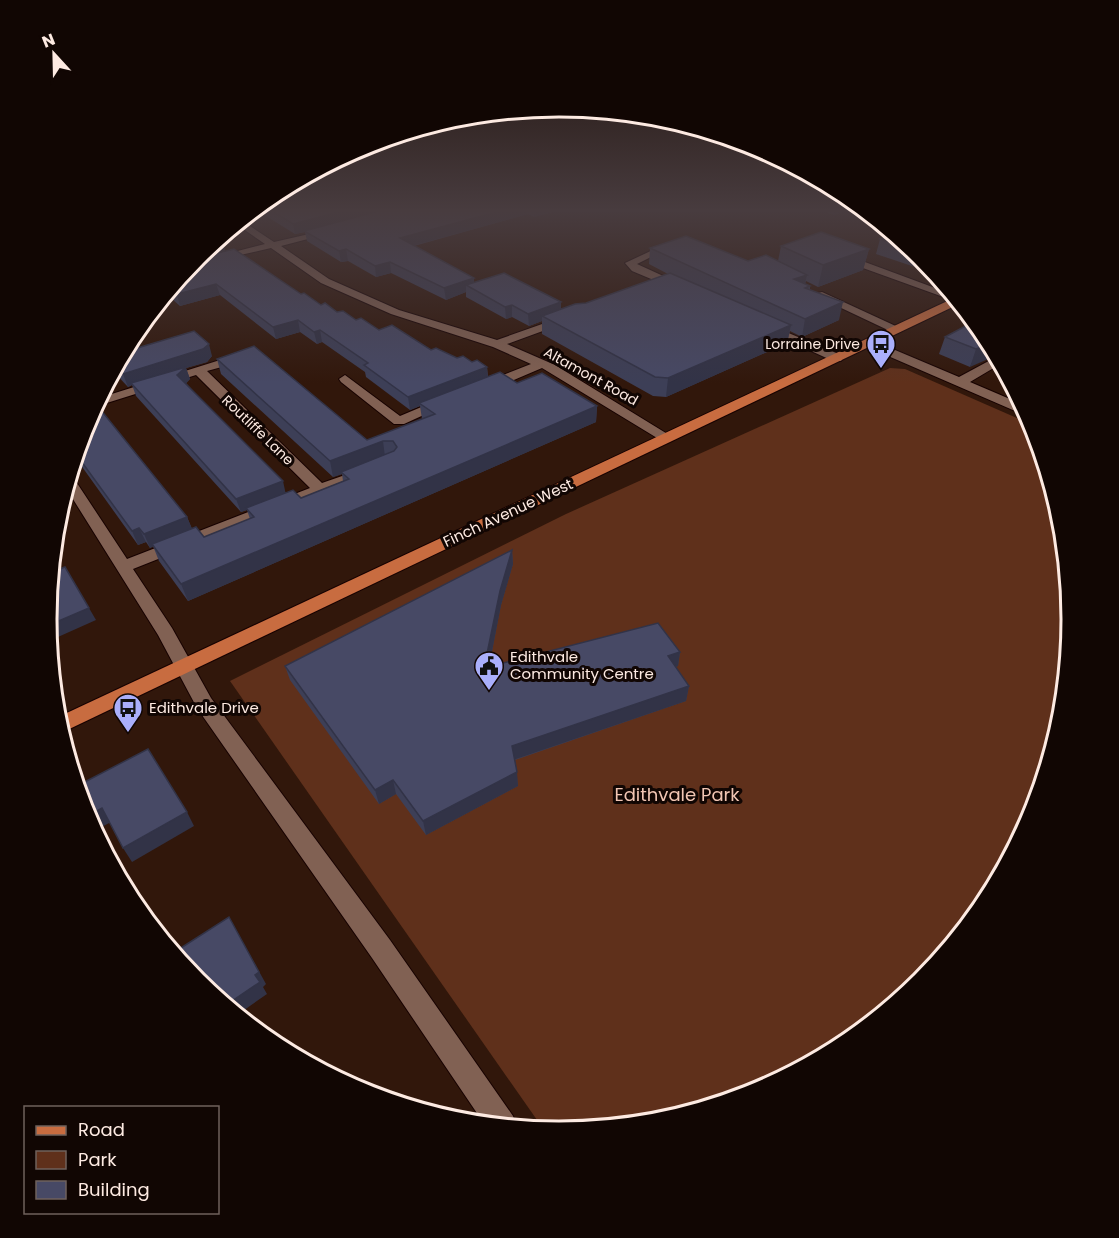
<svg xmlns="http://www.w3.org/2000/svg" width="1119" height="1238" viewBox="0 0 1119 1238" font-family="Poppins,sans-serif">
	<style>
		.green { fill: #5f301b }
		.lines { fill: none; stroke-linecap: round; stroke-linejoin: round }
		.minor-casing { stroke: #170200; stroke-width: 2 }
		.major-casing { stroke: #170200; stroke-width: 2 }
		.minor { fill: #816153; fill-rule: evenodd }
		.major { fill: #c86c40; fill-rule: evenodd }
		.wall { fill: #3d3f57 }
		.shaded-wall { fill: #323347 }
		.building { fill: #474965; stroke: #323347; stroke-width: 1.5 }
		.labels { text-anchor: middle; stroke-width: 6; stroke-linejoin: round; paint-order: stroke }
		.far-poi-label { font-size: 14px; fill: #fdeae2; stroke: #110603; text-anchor: end }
		.far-street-label { font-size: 14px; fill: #fdeae2; stroke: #110603 }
		.street-label { font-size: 15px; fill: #fdeae2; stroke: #110603 }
		.poi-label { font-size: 15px; fill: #fdeae2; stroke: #110603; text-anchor: start }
		.near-park-label { font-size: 18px; fill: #f1c5b3; stroke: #110603 }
		.rim { fill: none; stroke: #fdeae2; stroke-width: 3 }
	</style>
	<rect width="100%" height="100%" fill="#31170b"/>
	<polygon class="green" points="890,368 905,369 1035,426 1063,519 1072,619 1063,719 1033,816 986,904 922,982 844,1046 755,1093 659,1122 559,1132 544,1130 230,681 566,514"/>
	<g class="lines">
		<g class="minor-casing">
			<g id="minor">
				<polygon points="241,220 274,242 331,229 331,233 281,246 329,279 399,310 497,340 562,317 570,317 570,321 507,344 555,365 674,438 667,442 662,441 542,368 490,390 480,390 479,387 480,384 531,364 493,347 391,314 321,283 271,248 214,261 214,257 265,244 236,224"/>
				<polygon points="655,249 663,251 637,264 683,285 683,289 675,289 632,271 625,263"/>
				<polygon points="838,255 846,255 954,295 960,303 838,259"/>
				<polygon points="822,292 900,328 902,330 900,332 892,332 818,297 818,293"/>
				<polygon points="767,324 841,355 843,358 841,361 833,361 763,329 761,327"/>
				<polygon points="869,339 959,377 998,356 1002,363 970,382 1024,405 1029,415 1022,414 865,346 865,340"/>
				<polygon points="236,355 242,359 240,362 207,371 322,483 365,468 372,472 370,475 133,569 172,628 211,698 390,940 513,1116 517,1128 485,1125 372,958 197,708 158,635 66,488 69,476 73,477 127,559 310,488 196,375 94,407 99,398"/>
				<polygon points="345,375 400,416 438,400 448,400 450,403 404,424 394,424 341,382 339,379"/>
			</g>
		</g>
		<g class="major-casing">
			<polygon id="major" points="956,297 961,303 61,733 56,718"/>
		</g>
		<use href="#minor" class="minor"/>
		<use href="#major" class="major"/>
	</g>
	<g class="wall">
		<polygon points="260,209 563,209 534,217 528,214 414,246 474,283 561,309 586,303 668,274 649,264 650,248 748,261 778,261 781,246 869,249 863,270 818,287 806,281 805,284 810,286 810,290 839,320 802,337 790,331 787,343 666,397 653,396 542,334 542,321 529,326 512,317 506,319 466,297 466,292 446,300 391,273 376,277 348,261 341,262 307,241 305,232 295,234 266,216 265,212"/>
		<polygon points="817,209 849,209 834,215"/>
		<polygon points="894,233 922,256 931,267 924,270 876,254 880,239"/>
		<polygon points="223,241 225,251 321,305 379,330 431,350 487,367 488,376 517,383 597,406 596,422 188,601 159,561 153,546 150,548 146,542 138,545 75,457 86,422 187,517 192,529 204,537 250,519 247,510 241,512 136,396 132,385 128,387 113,371 124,352 212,356 207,362 186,368 190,379 186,383 286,493 301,498 343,481 342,474 333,477 221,374 217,359 367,440 422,419 420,406 410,410 366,377 365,372 322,342 317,344 300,332 276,339 220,295 180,306 172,299 159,302 197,256"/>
		<polygon points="986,334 970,367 939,354 945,337"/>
		<polygon points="999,358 1009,376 994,371"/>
		<polygon points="512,550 513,564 501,605 489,667 680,652 678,666 675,667 689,686 686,701 515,760 518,786 426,835 396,794 379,804 290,680 285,666"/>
	</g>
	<g class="shaded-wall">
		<polygon points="350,209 393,209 304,231 305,232 295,234 293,224"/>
		<polygon points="508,209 528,209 528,214 401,249 400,238"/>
		<polygon points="534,209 563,209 534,217"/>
		<polygon points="835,209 849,209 834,215"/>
		<polygon points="223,241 225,252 194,260 197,256 212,244"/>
		<polygon points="346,249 348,261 341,262 339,251"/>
		<polygon points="869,249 863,270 818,287 823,265"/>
		<polygon points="926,261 931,267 924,270"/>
		<polygon points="390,262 391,273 376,277 375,266"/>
		<polygon points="807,275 803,292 794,279"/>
		<polygon points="474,278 474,290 466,285 466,292 446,300 444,288"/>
		<polygon points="216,284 220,295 180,306 177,294"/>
		<polygon points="170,289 172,299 159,302"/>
		<polygon points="561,302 561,314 542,316 542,321 529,326 528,314"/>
		<polygon points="843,302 839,320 802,337 805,319"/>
		<polygon points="512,305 512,317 506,319 505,307"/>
		<polygon points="298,320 300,332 276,339 273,327"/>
		<polygon points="791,325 787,343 666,397 668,378"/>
		<polygon points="320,330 322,342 317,344 314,332"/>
		<polygon points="991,343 997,355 970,367 976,349"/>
		<polygon points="209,344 212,356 207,362 186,368 190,379 182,388 131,383 132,385 128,387 123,374"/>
		<polygon points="487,367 488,379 419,403 420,406 410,410 408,397"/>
		<polygon points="597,406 596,422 188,601 181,584"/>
		<polygon points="383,441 385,457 341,472 342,474 333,477 330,461"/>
		<polygon points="283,481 286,495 246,508 247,510 241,512 236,499"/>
		<polygon points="187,517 193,531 150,548 144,534"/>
		<polygon points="139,528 146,542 138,545 132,531"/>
		<polygon points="512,550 513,564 501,605 486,682 484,668 500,591"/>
		<polygon points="89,608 96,620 49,641 47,626"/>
		<polygon points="680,652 678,666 666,671 668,656"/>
		<polygon points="689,686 686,701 513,760 512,746"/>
		<polygon points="517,772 518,786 426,835 423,821"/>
		<polygon points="393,780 396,794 379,804 375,790"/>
		<polygon points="102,808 111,822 94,831 86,817"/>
		<polygon points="187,812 194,826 132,862 123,848"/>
		<polygon points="229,917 266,984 263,987 267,994 237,1015 226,1005 255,975"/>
	</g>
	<g class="building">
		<polygon points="269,209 350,209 293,224"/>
		<polygon points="386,209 508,209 400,238 474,278 444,288 390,262 375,266 346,249 339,251 304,231"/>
		<polygon points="821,232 869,249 823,265 781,246"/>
		<polygon points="894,233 915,250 880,239"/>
		<polygon points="686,236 748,261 766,255 807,275 794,279 810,286 805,288 843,302 805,319 650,248"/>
		<polygon points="219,238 223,241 212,244"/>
		<polygon points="234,249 301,294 304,293 321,305 325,303 337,312 343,311 356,320 361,318 379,330 392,325 431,350 436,348 457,358 463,356 472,362 477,360 487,367 408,397 364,365 368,363 320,330 314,332 298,320 273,327 216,284 177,294 170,289 196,258"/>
		<polygon points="504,273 561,302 528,314 512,305 505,307 466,285"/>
		<polygon points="670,273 791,325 668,378 655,377 542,316 575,304 586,303"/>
		<polygon points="975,321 986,334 991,343 976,349 945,337"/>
		<polygon points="194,331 209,344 203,349 123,374 116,366 124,352"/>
		<polygon points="254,346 367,440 435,414 419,403 500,372 517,383 542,373 597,406 181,584 152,544 196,527 204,537 254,517 246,508 293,490 301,498 349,479 341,472 394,451 397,447 393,441 383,441 330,461 217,359"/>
		<polygon points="186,367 177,375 283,481 236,499 131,383"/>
		<polygon points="96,404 187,517 144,534 139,528 132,531 76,454 86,422"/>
		<polygon points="512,550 500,591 484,668 658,623 680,652 668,656 689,686 512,746 517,772 423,821 393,780 375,790 285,666"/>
		<polygon points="65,567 89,608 47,626 46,619 51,572"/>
		<polygon points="148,749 187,812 123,848 102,808 86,817 77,786"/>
		<polygon points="229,917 259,972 255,975 260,982 226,1005 197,981 173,953"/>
		<polygon points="328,1067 334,1078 322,1071"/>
	</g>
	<linearGradient id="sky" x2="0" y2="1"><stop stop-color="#1b0d06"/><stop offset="0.55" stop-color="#483c3f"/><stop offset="1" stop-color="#483c3f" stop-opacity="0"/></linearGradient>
	<rect width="1119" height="383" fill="url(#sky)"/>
	<defs>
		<g id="bus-pin" transform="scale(1.5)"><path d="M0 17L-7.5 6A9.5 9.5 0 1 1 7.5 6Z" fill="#aaaffb" stroke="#110603"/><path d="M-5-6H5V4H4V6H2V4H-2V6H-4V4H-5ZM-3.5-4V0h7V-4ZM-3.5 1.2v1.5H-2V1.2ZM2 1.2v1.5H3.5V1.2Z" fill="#111"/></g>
		<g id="civic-pin" transform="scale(1.5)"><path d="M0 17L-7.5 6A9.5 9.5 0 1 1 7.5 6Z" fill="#aaaffb" stroke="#110603"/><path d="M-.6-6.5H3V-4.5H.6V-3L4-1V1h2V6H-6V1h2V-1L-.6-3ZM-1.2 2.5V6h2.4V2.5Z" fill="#111"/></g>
	</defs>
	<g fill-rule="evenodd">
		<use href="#bus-pin" x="881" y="344"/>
		<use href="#civic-pin" x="489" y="666"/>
		<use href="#bus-pin" x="128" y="708"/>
	</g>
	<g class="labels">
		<g class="far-poi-label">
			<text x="860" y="349">Lorraine Drive</text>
		</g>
		<g class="far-street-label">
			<text transform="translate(591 376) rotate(29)" y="5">Altamont Road</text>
			<text transform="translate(258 430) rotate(44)" y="5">Routliffe Lane</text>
		</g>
		<g class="street-label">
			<text transform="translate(508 513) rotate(-25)" y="5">Finch Avenue West</text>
		</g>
		<g class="poi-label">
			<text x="510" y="662">Edithvale<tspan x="510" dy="17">Community Centre</tspan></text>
			<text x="149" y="713">Edithvale Drive</text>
		</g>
		<g class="near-park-label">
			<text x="677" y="801">Edithvale Park</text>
		</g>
	</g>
	<path d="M0 0H1119V1238H0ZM57 619a502 502 0 1 1 1004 0a502 502 0 1 1-1004 0Z" fill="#110603" fill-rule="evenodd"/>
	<path class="rim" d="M57 619a502 502 0 1 1 1004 0a502 502 0 1 1-1004 0Z"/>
	<rect x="24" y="1106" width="195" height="108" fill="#110603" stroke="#6f615c" stroke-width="1.5"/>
	<rect x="36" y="1126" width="30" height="9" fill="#c86c40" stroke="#6f615c" stroke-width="1.5"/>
	<text x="78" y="1136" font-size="18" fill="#fdeae2">Road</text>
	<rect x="36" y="1151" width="30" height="18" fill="#5f301b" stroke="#6f615c" stroke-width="1.5"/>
	<text x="78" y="1166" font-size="18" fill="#fdeae2">Park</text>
	<rect x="36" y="1181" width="30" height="18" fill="#474965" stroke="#6f615c" stroke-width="1.5"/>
	<text x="78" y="1196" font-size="18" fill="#fdeae2">Building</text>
	<g transform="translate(54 54) rotate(338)" stroke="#110603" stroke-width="4.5" paint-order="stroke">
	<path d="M0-4.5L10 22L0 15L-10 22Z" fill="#fdeae2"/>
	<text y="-9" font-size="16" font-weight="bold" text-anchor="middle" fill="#fdeae2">N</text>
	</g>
</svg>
